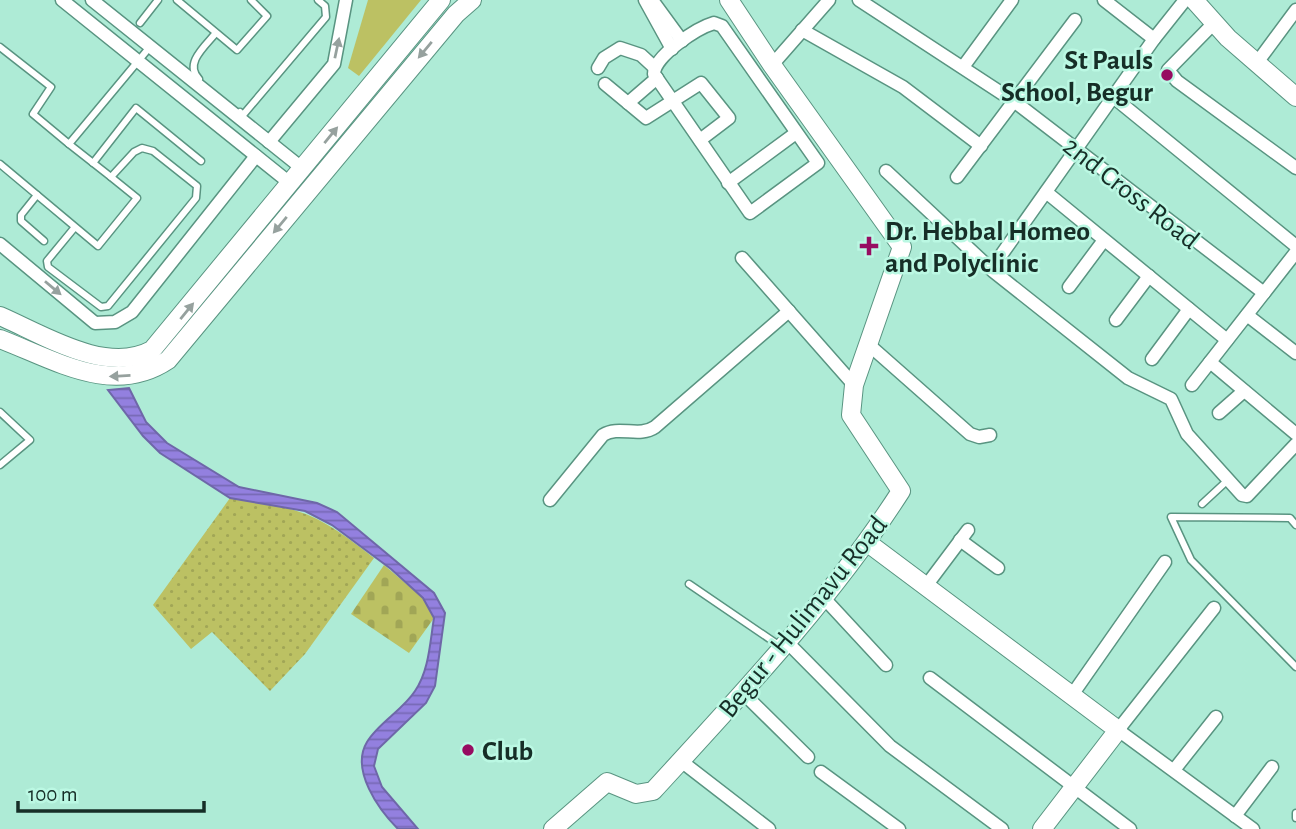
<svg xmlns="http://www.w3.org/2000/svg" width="1296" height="829" viewBox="0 0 1296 829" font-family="'Alegreya Sans',sans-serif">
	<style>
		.grass { fill: url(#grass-dots) }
		.cemetery { fill: url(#cemetery-stones) }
		.park { fill: #bcc163 }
		.water { fill: url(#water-rules); stroke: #6e67a8; stroke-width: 2 }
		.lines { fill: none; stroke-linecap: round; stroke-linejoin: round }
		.lane-casing { stroke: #599481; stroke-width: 9 }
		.street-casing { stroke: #599481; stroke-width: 15 }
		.secondary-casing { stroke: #599481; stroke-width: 20 }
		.lane { stroke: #fff; stroke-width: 6 }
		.street { stroke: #fff; stroke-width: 12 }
		.secondary { stroke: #fff; stroke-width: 18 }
		.oneway { fill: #96a19e }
		.poi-dot { fill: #970c61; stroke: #bbf8e3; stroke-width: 2.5 }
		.labels { text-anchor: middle; stroke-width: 5; stroke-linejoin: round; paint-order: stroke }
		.poi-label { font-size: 28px; font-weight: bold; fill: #162e27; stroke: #bbf8e3; text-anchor: start }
		.street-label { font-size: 28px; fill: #162e27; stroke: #bbf8e3 }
	</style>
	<defs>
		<pattern id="grass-dots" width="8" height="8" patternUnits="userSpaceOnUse" patternTransform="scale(1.75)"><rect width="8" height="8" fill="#bcc163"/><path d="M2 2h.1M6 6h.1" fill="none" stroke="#a1a656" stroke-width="1.8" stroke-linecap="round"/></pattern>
		<pattern id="cemetery-stones" width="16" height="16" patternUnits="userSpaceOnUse" patternTransform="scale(1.75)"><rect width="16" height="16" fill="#bcc163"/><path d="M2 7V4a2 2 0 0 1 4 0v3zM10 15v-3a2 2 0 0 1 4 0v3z" fill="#a1a656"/></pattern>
		<pattern id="water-rules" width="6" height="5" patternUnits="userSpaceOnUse" patternTransform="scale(1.75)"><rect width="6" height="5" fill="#9380df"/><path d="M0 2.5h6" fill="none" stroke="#7769b5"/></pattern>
	</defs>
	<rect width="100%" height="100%" fill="#aeebd6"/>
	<path class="grass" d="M230,498C302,508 317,513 374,558L305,654L270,691L212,632L191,649L153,605Z"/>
	<polygon class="cemetery" points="384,565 423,598 434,618 409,653 351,614"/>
	<polygon class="park" points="368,0 421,0 359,76 348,68"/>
	<path class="water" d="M129,388L146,422L167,443L239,487L317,503L337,512L434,593L445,613L435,686L426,703L378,749L374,766L382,787L418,829H398C379,810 350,770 367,742C378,723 403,710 415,691C429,671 430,642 434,618L423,598L391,569L332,525L305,511L230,498L160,453L143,436L108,390Z"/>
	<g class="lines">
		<g class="lane-casing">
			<g id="lane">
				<polyline points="177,0 237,50 267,16 251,0"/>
				<polyline points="140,23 158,0"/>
				<polyline points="0,47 51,87 33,114 69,144 149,48"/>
				<path d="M199,79C184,64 204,47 215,34"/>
				<polyline points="240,112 243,115 326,17 325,6 318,0"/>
				<polyline points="69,144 111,177"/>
				<polyline points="93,163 136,108 201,161"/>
				<polyline points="0,164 98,246 137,198 111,177 134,152 142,148 153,151 197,186 196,198 108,306 101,307 48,267 47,261 75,227"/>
				<polyline points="37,195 21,215 21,221 44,241"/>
				<polyline points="0,412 30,440 0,465"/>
				<polyline points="1202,504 1229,479"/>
				<polyline points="1296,525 1290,518 1171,517 1191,560 1296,667"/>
				<polyline points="689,584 780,646"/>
				<polyline points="1296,813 1296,818"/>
			</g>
		</g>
		<g class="street-casing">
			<g id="street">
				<polyline points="62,0 291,184"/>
				<polyline points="92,0 303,169"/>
				<polyline points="645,0 672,49"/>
				<polyline points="652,0 682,41"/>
				<polyline points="859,0 1015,102 1264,293"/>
				<polyline points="1104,0 1154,39 1185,0"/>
				<path d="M714,23L722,26L818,163L750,213L654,74C654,56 697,28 714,23Z"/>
				<polyline points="1214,23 1168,70 1177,81 1296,168"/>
				<polyline points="802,30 903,87 981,146"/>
				<polyline points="1256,64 1296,10"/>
				<polyline points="772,65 829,0"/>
				<polyline points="963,67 1012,0"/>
				<polyline points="598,68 604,58 620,48 641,55 654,67"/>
				<polyline points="605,84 646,118 701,83 729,118 700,140"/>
				<polyline points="1112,96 1296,246"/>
				<polyline points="628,103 657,78"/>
				<polyline points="269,142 334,64 346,0"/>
				<polyline points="886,171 993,271 1128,378 1171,399 1187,434 1242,495 1247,496 1296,444"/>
				<polyline points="957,177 1075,20"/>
				<polyline points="728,183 796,133"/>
				<polyline points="1046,192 1227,340"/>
				<polyline points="0,244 95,323 115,322 132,312 256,156"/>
				<polyline points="742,258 854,385"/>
				<polyline points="992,268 1154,39"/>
				<polyline points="1069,287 1104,240"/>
				<polyline points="1247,315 1296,353"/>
				<polyline points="1116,320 1149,276"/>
				<polyline points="868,344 970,434 979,437 990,435"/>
				<polyline points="1152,359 1189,309"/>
				<polyline points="1210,362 1296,434"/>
				<polyline points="1192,385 1296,252"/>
				<polyline points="1219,413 1244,391"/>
				<path d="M550,500L603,435C619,425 639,438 655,427L789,311"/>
				<polyline points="960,540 998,568"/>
				<polyline points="926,586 968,530"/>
				<polyline points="823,597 886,665"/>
				<polyline points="1214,608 1118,730 1253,829"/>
				<polyline points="786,641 890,746 1002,829"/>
				<polyline points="930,678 1130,829"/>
				<polyline points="742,692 808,757"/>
				<polyline points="1072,695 1165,562"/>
				<polyline points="681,761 769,829"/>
				<polyline points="1174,770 1216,717"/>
				<polyline points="821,772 899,829"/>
				<polyline points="1235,816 1272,767"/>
			</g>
		</g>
		<g class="secondary-casing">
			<g id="secondary">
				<polyline points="1194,0 1228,38 1296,97"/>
				<path d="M0,316C44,335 106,375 152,350L441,0"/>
				<path d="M0,339C55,360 113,397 168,360L456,14L472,0"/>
				<polyline points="868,543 1118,730 1042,829"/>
				<path d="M553,829L607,782L636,794L653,791C740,696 831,600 901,491L851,415L854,385L902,247L772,65L729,0"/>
			</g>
		</g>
		<use href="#lane" class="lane"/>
		<use href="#street" class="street"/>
		<use href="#secondary" class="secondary"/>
	</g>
	<defs><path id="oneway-solid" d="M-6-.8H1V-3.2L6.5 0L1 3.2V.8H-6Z" transform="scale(1.75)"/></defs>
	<g class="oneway">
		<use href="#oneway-solid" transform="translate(337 48) rotate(-78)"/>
		<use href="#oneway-solid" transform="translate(425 50) rotate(130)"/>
		<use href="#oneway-solid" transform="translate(331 135) rotate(-51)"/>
		<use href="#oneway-solid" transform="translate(280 225) rotate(130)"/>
		<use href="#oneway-solid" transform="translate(53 288) rotate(40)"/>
		<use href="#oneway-solid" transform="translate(187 311) rotate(-51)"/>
		<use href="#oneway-solid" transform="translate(120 376) rotate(177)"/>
	</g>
	<g class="poi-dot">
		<circle cx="1167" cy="75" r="7"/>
		<path d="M865.5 235.5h7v7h7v7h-7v7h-7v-7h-7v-7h7z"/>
		<circle cx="468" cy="750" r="7"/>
	</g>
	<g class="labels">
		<g class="poi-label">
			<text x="1153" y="69" text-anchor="end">St Pauls<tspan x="1153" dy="32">School, Begur</tspan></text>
			<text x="885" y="240">Dr. Hebbal Homeo<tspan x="885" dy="32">and Polyclinic</tspan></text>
			<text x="482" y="760">Club</text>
		</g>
		<g class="street-label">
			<text transform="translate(1132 192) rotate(38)" y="10">2nd Cross Road</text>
			<text transform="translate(802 616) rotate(-51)" y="10">Begur - Hulimavu Road</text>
		</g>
	</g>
	<path d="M18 801v10h186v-10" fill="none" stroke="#162e27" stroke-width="3.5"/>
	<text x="28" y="801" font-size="21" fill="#162e27" stroke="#bbf8e3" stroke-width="5" paint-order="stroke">100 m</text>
</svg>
